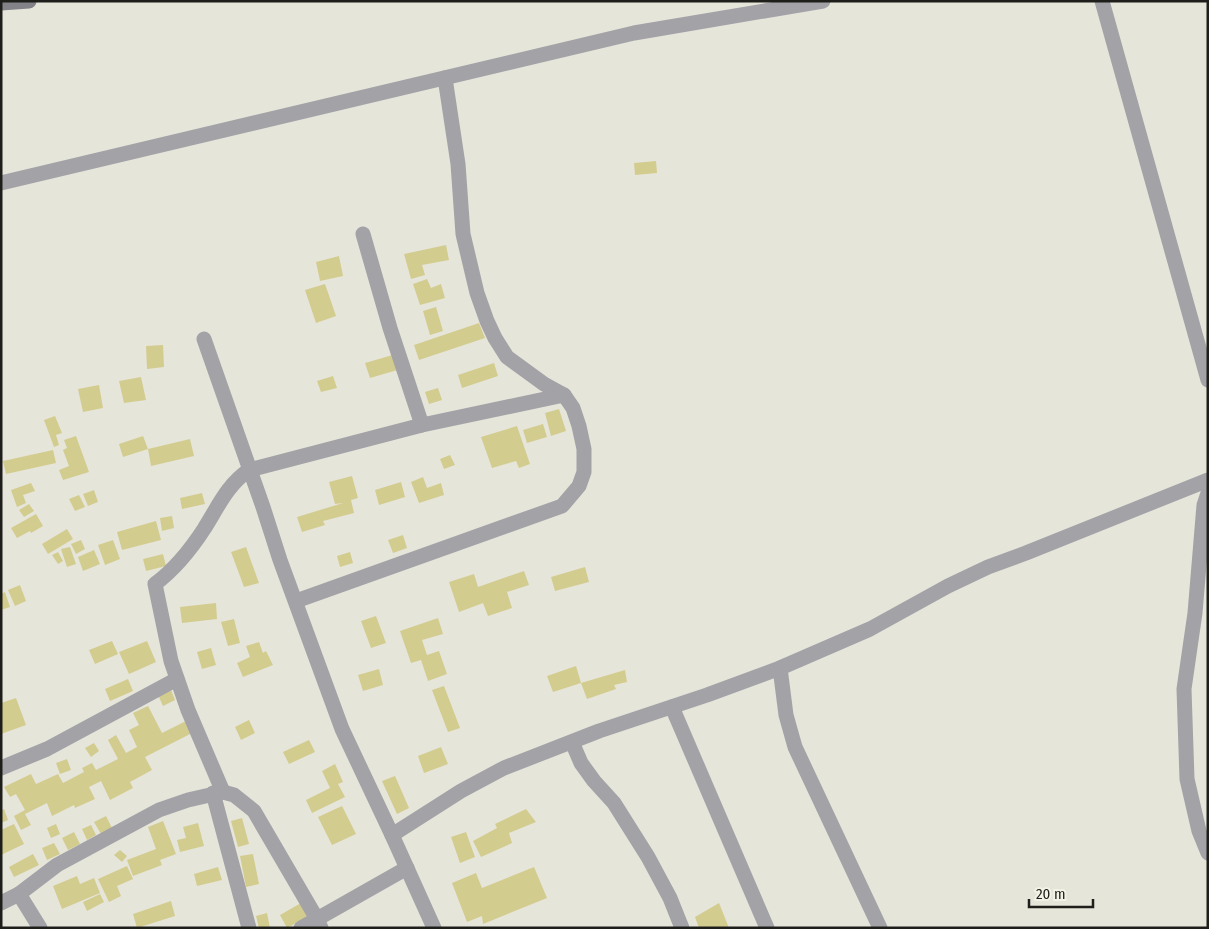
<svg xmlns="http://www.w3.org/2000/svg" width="1209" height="929" viewBox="0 0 1209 929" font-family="'Fira Sans Condensed',sans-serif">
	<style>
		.building { fill: #d3cc8f }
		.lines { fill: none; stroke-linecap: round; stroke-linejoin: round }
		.minor { stroke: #a3a2a7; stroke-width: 15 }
		.secondary { stroke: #848289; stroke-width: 15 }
	</style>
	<rect width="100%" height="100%" fill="#e6e5da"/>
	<g class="building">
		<polygon points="656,161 657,173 635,175 634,163"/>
		<polygon points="446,245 449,260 422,265 425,275 411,279 404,254"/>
		<polygon points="339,256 343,276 320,281 316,262"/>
		<polygon points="427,279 431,288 441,284 445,298 420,305 413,284"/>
		<polygon points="325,284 336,316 316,323 305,290"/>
		<polygon points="436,307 443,331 430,335 423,311"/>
		<polygon points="479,323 485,338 419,360 414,345"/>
		<polygon points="163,345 164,367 147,369 146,346"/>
		<polygon points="396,354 401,369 370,378 365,363"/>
		<polygon points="494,363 498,376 462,388 458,375"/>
		<polygon points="333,376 337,388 321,392 317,381"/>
		<polygon points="141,377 146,400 124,403 119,381"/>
		<polygon points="99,385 103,408 83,412 78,389"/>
		<polygon points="438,388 442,400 429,404 425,392"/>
		<polygon points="559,409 566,431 551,436 545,413"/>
		<polygon points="55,416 62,433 56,435 59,445 54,447 44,420"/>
		<polygon points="543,424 547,437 527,443 523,430"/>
		<polygon points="517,426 530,464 519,468 516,461 492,468 481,437"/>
		<polygon points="76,436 89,472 63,480 59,470 69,466 63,450 67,448 64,440"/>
		<polygon points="143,436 148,449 190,439 194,456 151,466 148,449 123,457 119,444"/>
		<polygon points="53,450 56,463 6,474 3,461"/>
		<polygon points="450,455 455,465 444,469 440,459"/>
		<polygon points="352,476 358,498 351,500 354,513 323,521 325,525 302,532 297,517 343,503 335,504 329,482"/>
		<polygon points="423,477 427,488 441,483 444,495 419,503 411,482"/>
		<polygon points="401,482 405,497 379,505 375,490"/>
		<polygon points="31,483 35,491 23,495 26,503 17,507 11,490"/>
		<polygon points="94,490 98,502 88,506 83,494"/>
		<polygon points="202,493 205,504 182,509 180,498"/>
		<polygon points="79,495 85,507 75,511 69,499"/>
		<polygon points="29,504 34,511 24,517 19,510"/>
		<polygon points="36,514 43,526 31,533 30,531 17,538 11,528"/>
		<polygon points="172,516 174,528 162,531 160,518"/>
		<polygon points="156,521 161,540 122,550 117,532"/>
		<polygon points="67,529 73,539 48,554 42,544"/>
		<polygon points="403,535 407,548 393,553 388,540"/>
		<polygon points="81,540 85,549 76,554 71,544"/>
		<polygon points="113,540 120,559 105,565 98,545"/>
		<polygon points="70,547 76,564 67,567 61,549"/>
		<polygon points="246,547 259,583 244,587 231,552"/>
		<polygon points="94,550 100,564 83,571 78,557"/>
		<polygon points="58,552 63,561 58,564 52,555"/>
		<polygon points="350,552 353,563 340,567 337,556"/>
		<polygon points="163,554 166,566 146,571 143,559"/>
		<polygon points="585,567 589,582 555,591 551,577"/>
		<polygon points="524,571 529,585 507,592 512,608 488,616 483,603 459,612 449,582 474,574 478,587"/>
		<polygon points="20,585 26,601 15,606 8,590"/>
		<polygon points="5,592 10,607 1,610 1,594"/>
		<polygon points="216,603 217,619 182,623 180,607"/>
		<polygon points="376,616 386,643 371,648 361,621"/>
		<polygon points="438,618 443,634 422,640 427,655 439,651 447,674 428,681 421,660 411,663 400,631"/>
		<polygon points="234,619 240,643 228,646 221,622"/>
		<polygon points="112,641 118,654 95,664 89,650"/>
		<polygon points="147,641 156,662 129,674 119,652"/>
		<polygon points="259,642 263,653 266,651 273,665 243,677 237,663 250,657 246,646"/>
		<polygon points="211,648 216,665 202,669 197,652"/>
		<polygon points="576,666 581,683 553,692 547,676"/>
		<polygon points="379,669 383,685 363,691 358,675"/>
		<polygon points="625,670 627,682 614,685 616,689 587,699 581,683"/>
		<polygon points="128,679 133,691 110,701 105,689"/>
		<polygon points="444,686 460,728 448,732 432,690"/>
		<polygon points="171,690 175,700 163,706 158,695"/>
		<polygon points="16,698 26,725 1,734 1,703"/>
		<polygon points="148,706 162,733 190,719 196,731 145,757 152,770 130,782 133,788 110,800 101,781 89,787 95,799 75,808 74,805 52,816 47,803 25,814 31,825 21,830 14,816 25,810 16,794 10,797 4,787 31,774 36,784 58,774 63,783 84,772 82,768 92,763 96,770 118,759 108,740 116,735 126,753 137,747 129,730 139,725 133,713"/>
		<polygon points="249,720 255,733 241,740 235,727"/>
		<polygon points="309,740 315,752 289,764 283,752"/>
		<polygon points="94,743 99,751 91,757 85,748"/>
		<polygon points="441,747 448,764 424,773 418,756"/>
		<polygon points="67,759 71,770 60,774 56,763"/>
		<polygon points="335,764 343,782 338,784 345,797 312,813 306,800 330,788 322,771"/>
		<polygon points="395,776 409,808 397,814 382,781"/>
		<polygon points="342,806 356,834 332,845 318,817"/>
		<polygon points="4,809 8,820 1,823 1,810"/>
		<polygon points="526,809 536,822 509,833 512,843 481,857 473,841 497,828 495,824"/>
		<polygon points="106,816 112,828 101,834 94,822"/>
		<polygon points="242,818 249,844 238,847 231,821"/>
		<polygon points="163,821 176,854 160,860 162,865 133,876 127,860 156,849 148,827"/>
		<polygon points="198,823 204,846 180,852 177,840 186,838 183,827"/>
		<polygon points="14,824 24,844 1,855 1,830"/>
		<polygon points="56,824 60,834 51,838 47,828"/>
		<polygon points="91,825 96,835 87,840 82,829"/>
		<polygon points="74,832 80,844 68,850 62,838"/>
		<polygon points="466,832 475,857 460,863 451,837"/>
		<polygon points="54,843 60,854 47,860 42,848"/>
		<polygon points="120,850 127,856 122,862 114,855"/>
		<polygon points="33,854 39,865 14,877 9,867"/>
		<polygon points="253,854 259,884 246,887 240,856"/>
		<polygon points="127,866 133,879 117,886 121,896 109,902 98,879"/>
		<polygon points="218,867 222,880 197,886 194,874"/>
		<polygon points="534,867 547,898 483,924 482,916 467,922 452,883 476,873 482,888"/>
		<polygon points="77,876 80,884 94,878 100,893 62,909 53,886"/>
		<polygon points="100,894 104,902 87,911 83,902"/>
		<polygon points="171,901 175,916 137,928 133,914"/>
		<polygon points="301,903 309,916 287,928 280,915"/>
		<polygon points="719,903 729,928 699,928 695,917"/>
		<polygon points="267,913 270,928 259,928 256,916"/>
	</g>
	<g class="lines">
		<g class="minor">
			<polyline points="1102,1 1208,380"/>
			<polyline points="1,183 634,33 823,1"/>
			<polyline points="363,234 390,328 422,425"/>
			<polyline points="204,339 263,507 280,560 342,729 392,835 434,928"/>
			<polyline points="1208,493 1204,505 1195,613 1184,689 1187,779 1199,831 1208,853"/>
			<polyline points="296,601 562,506 579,486 584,472 584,449 579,426 573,408 564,395 544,384 507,357 495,338 487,321 477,293 463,234 458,164 445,78"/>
			<polyline points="780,668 786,715 795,747 880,928"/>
			<polyline points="672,707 767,928"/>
			<polyline points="572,742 581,763 594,781 614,803 648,857 670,898 682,928"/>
			<polyline points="1,768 47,749 177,679"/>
			<path d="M223,792L188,710L171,661L155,584C175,569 191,549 204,529C218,507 227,485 249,470L422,425L564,395"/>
			<polyline points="213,793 249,928"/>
			<polyline points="392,835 461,791 504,768 599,731 707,695 780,668 870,629 948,586 988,567 1026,553 1208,480"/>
			<polyline points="19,894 40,928"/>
			<polyline points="1,903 19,894 57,865 159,810 188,800 223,792 234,795 254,811 317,919 407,868"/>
			<polyline points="301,928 317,919 321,928"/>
		</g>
		<polyline class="secondary" points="1,3 29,1"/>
	</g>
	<rect width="1209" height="929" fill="none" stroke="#1e1e1a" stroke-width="5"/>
	<path d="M1029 899v8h64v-8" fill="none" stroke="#1e1e1a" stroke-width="2.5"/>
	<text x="1036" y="899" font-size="15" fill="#1e1e1a" stroke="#f3f2e7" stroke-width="4" paint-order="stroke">20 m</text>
</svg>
